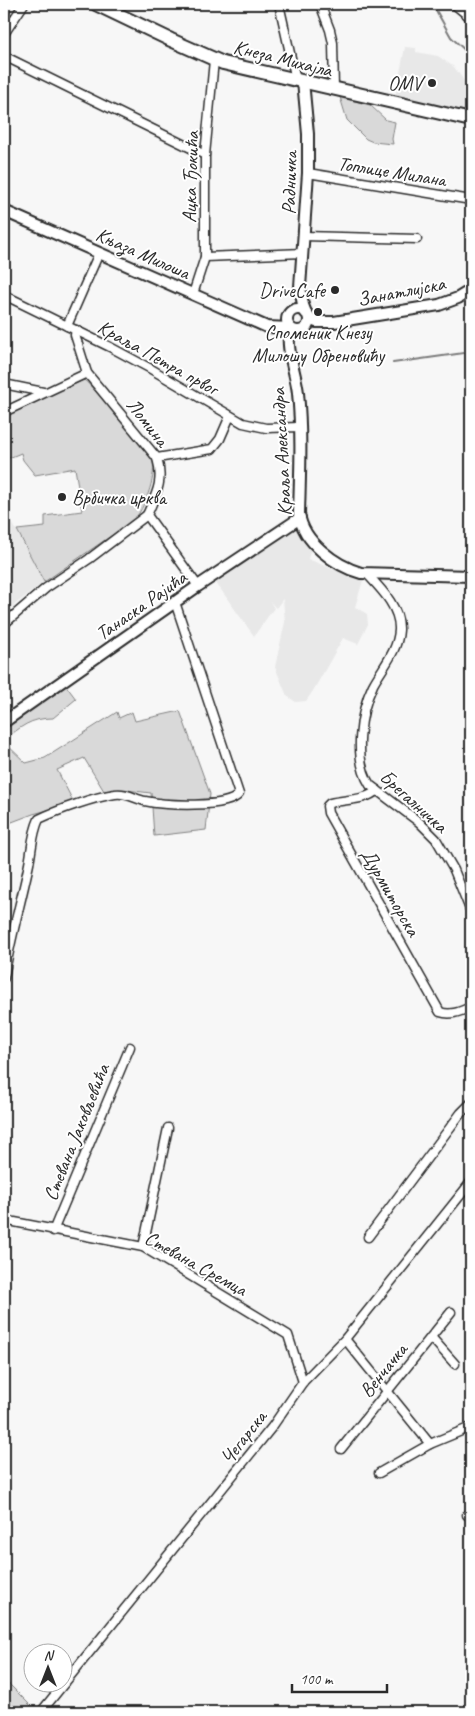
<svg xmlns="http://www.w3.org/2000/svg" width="475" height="1716" viewBox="0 0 475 1716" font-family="Caveat,sans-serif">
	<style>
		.built { fill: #e8e8e8 }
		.green { fill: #d9d9d9; stroke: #828282 }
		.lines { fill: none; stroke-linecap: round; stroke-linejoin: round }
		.stream { stroke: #7b7b7b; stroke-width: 2 }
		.minor-casing { stroke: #2b2b2b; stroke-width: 11 }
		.tertiary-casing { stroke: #2b2b2b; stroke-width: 14 }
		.primary-casing { stroke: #2b2b2b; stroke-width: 16 }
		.minor { stroke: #fff; stroke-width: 8 }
		.tertiary { stroke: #fff; stroke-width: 10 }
		.primary { stroke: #fff; stroke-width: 12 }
		.poi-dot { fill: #2b2b2b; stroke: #fff; stroke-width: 2 }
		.labels { text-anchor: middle; stroke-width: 4; stroke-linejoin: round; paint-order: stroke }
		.street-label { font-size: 20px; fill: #2b2b2b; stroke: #fff }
		.poi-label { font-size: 20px; fill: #2b2b2b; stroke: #fff; text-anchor: end }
	</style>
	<rect width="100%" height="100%" fill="#f7f7f7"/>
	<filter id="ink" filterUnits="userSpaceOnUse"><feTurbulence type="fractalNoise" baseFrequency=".02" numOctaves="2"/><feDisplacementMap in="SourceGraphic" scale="10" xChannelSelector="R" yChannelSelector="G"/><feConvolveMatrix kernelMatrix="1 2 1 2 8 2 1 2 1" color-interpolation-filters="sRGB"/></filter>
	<g filter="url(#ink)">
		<g class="built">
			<polygon points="405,47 416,48 416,52 438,56 454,67 471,90 471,114 395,98"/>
			<polygon points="4,501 13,524 44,582 4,613"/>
			<polygon points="297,526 311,548 308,559 335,570 364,577 355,607 367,614 368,624 358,644 343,638 313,691 306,701 296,702 287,696 275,667 285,622 283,599 276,608 270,602 274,608 254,636 216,583 217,579"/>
		</g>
		<g class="green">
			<polygon points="340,97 370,105 386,120 395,122 392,139 393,144 373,142 366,139 347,120"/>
			<path d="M84,380C93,386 151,454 153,463C156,478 144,509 134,520L44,582L17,530L45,527V516L82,511L75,468L35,475L23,460L21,453L4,460V416Z"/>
			<path d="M64,683L76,699L53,718C30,718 21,727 4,740V725Z"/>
			<polygon points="180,711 210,794 206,830 154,836 151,793 126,790 104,791 84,758 57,770 74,803 33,814 4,825 4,742 26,763 45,758 117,712 119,718 132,712 135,721"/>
			<polygon points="4,1679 36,1711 35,1712 4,1712"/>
		</g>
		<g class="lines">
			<g class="stream">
				<polyline points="419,4 422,6 433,8 437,12 451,37 471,56"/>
				<polyline points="393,363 471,352"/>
			</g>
			<g class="minor-casing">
				<g id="minor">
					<polyline points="279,4 296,80"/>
					<polyline points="320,4 330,30 333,43 334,89"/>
					<polyline points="455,5 471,18"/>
					<polyline points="4,34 24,4"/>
					<polyline points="4,56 205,155"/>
					<polyline points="308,173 471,200"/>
					<polyline points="304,236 417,239"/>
					<polyline points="205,257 303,253"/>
					<polyline points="193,294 205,257 205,155 214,60"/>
					<polyline points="4,295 110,347 151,369 243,423 266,428 300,427"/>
					<polyline points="67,326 99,253"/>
					<path d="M76,330L75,335L87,373L157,458C164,482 156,494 147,515L198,586"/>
					<polyline points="4,384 43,392"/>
					<polyline points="4,412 87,373"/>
					<polyline points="157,458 212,449 220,439 230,416"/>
					<path d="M368,575C382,590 400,608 399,630C398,651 382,668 373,685C360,712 353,759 370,785L419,822L436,839L454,870L471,912"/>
					<polyline points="4,624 46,588 89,559 147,515"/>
					<path d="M377,790C366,801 345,799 330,803L327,806L328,813L440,1012C452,1016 461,1011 471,1007"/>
					<path d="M4,978C10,940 21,902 29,864C32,849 32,834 39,819C58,810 94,797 115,794C126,792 135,799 145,801C163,805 228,809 239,794L175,602"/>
					<polyline points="4,1220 143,1247 288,1335 303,1382"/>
					<polyline points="53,1231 130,1047"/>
					<polyline points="368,1237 461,1113 471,1103"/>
					<polyline points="143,1247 168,1128"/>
					<polyline points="431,1337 455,1364"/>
					<polyline points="345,1339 430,1444"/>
					<polyline points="341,1449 451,1312"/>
					<polyline points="379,1473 430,1444 471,1427"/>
					<polyline points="467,1515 471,1513"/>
					<polyline points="41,1712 272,1427 303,1382 345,1339 471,1182"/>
				</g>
			</g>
			<g class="tertiary-casing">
				<g id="tertiary">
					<polyline points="303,81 308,134 308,173 300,287 303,305 306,313"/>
					<polyline points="4,211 267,327 290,328"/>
					<circle cx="298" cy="320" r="11"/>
					<polyline points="309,318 316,322 334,322 439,305 458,298 471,290"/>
					<path d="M290,328C285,348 296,373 298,393C302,433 300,474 299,514C303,542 336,566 361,573L471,576"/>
					<polyline points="4,722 198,586 300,518"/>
				</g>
			</g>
			<g class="primary-casing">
				<polyline id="primary" points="96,4 171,40 223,63 471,120"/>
			</g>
			<use href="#minor" class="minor"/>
			<use href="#tertiary" class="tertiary"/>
			<use href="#primary" class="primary"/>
		</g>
	</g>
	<g class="poi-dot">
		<circle cx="432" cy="83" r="5"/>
		<circle cx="335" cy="290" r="5"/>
		<circle cx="318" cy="312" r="5"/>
		<circle cx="62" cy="497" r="5"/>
	</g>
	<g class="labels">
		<g class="street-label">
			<text transform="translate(283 58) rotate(14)" y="7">Кнеза Михајла</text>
			<text transform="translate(392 171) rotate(9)" y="7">Топлице Милана</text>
			<text transform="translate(190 177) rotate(-88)" y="7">Ацка Ђокића</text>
			<text transform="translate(289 183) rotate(-88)" y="7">Радничка</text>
			<text transform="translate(143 253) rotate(24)" y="7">Књаза Милоша</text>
			<text transform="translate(401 291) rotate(-11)" y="7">Занатлијска</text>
			<text transform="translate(158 357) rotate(29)" y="7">Краља Петра првог</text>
			<text transform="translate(148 422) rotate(52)" y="7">Ломина</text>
			<text transform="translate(281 452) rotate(-93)" y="7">Краља Александра</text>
			<text transform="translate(141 605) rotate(-35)" y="7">Танаска Рајића</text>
			<text transform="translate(414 801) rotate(42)" y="7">Брегалничка</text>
			<text transform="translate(391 892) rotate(60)" y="7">Дурмиторска</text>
			<text transform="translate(76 1132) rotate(-68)" y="7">Стевана Јаковљевића</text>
			<text transform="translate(196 1263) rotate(29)" y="7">Стевана Сремца</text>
			<text transform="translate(383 1370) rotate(-51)" y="7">Венчачка</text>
			<text transform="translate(243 1437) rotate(-52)" y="7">Чегарска</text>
		</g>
		<g class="poi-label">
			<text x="422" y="90">OMV</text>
			<text x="325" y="297">DriveCafe</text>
			<text x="318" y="339" text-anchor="middle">Споменик Кнезу<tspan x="318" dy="23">Милошу Обреновићу</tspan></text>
			<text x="72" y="504" text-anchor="start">Врбичка црква</text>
		</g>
	</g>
	<rect width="475" height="1716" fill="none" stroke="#fff" stroke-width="20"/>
	<rect x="10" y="10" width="455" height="1696" fill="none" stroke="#2b2b2b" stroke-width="2" filter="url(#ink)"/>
	<g transform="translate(48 1668)"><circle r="24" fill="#ffffff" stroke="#aaaaaa"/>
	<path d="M0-4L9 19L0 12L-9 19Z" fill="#2b2b2b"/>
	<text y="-8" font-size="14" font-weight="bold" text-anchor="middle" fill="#2b2b2b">N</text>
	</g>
	<path d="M292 1684v8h95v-8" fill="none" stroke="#2b2b2b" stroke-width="2.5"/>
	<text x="300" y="1684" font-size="15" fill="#2b2b2b" stroke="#ffffff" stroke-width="4" paint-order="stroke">100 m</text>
</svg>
